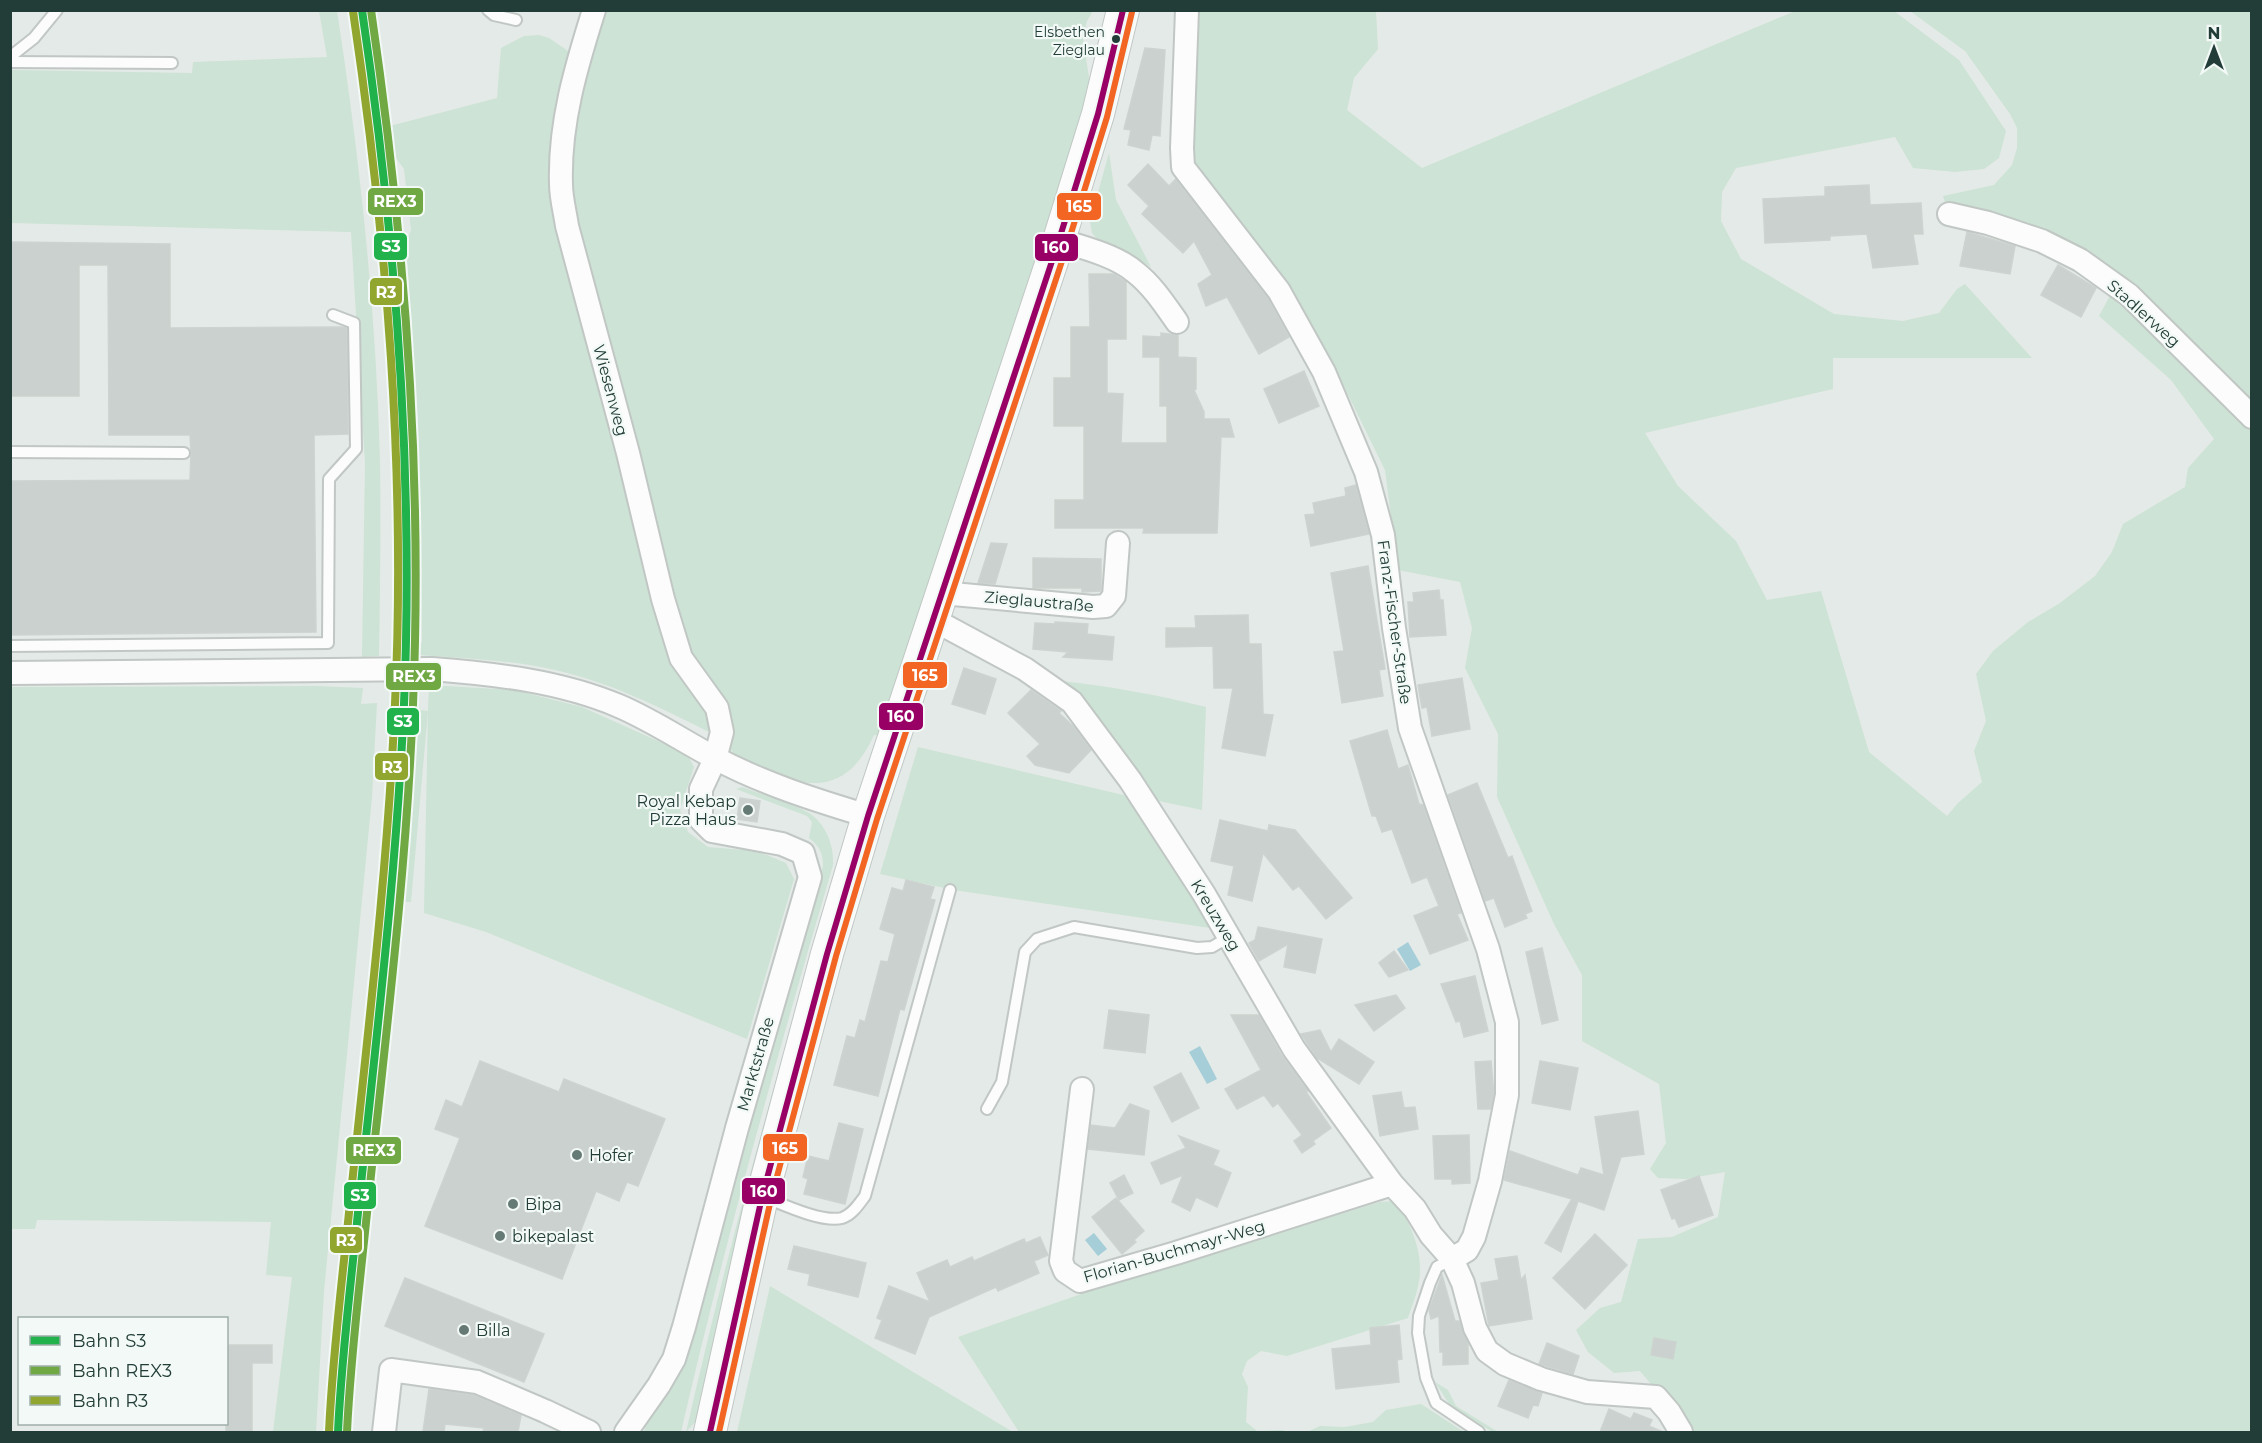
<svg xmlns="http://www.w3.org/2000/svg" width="2262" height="1443" viewBox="0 0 2262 1443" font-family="Montserrat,sans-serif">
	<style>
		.green { fill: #cde3d5 }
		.water { fill: #a5ced8 }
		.building { fill: #cbd1cf; stroke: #cdd3d0; stroke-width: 1.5 }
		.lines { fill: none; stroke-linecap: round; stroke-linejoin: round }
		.lane-casing { stroke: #c1c7c4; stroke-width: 14 }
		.street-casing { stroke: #c1c7c4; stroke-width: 26 }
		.secondary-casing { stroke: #c0c7c5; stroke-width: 34 }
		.lane { stroke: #fbfcfb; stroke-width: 10 }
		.street { stroke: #fbfcfb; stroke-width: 22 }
		.secondary { stroke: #fbfcfb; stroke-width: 32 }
		.bus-1-casing { stroke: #f2f9f6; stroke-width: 10 }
		.bus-2-casing { stroke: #f2f9f6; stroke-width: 10 }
		.bus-1 { stroke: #906; stroke-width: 6 }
		.bus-2 { stroke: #f26522; stroke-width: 6 }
		.rail-1-casing { stroke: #f2f9f6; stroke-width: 12 }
		.rail-2-casing { stroke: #f2f9f6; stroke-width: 12 }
		.rail-3-casing { stroke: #f2f9f6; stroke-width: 12 }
		.rail-1 { stroke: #22b24c; stroke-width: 8 }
		.rail-2 { stroke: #70a843; stroke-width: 8 }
		.rail-3 { stroke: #90a62f; stroke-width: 8 }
		.bus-dot { fill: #223d37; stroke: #f2f9f6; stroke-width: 2 }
		.poi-dot { fill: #667a75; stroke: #f2f9f6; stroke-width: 2 }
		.labels { text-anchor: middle; stroke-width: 4.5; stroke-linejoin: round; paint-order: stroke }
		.bus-label { font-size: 14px; fill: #223d37; stroke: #f2f9f6; text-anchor: end }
		.street-label { font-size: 16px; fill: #223d37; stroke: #f2f9f6 }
		.poi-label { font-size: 16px; fill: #223d37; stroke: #f2f9f6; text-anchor: start }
		.line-badge { stroke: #f2f9f6; stroke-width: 2 }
		.badge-label { font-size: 16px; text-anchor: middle; font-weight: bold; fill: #fff }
	</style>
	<rect width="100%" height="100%" fill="#e4eae7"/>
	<g class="green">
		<path d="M319,11H337C360,160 376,310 380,461C381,526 380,591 379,656L362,657L365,463L351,232L11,223V70L192,73L193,62L327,57Z"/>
		<path d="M603,11H1093L1087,21L1083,38L1091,91L1051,220L991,392L878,735H874C849,790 814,792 763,770C750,764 737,759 729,747L680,635L575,233L567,141Z"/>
		<polygon points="1196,11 1376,11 1378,49 1354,78 1347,110 1422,168 1795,11 1894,11 1959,60 2006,131 1999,158 1984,169 1955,172 1913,168 1895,137 1736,168 1722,192 1721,221 1741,259 1834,314 1903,321 1939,313 1957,289 1965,284 2032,358 1833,358 1833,389 1645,433 1678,486 1736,541 1767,600 1821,591 1869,752 1947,816 1958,803 1982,782 1974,751 1986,721 1976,674 1993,651 2028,622 2060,603 2095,576 2112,552 2123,524 2185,487 2188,468 2214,439 2171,380 2099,316 2113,290 2251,420 2251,1432 1691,1432 1640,1371 1614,1373 1588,1352 1576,1330 1600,1308 1621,1302 1638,1239 1672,1237 1718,1217 1725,1172 1686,1179 1658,1178 1650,1169 1666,1143 1659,1084 1582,1041 1582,975 1554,924 1497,797 1498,734 1465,668 1472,628 1460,582 1398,570 1385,470 1325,348 1278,274 1232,210 1196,170 1192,153"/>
		<polygon points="1910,11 2251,11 2251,405 2228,386 2121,275 2048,234 1949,214 1943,196 1994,185 2012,165 2017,148 2017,128 2010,114 1965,51"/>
		<path d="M539,35L549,38L568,51L569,74L554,154L673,650L712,708L711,733C661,708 610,682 555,670C510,660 464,658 418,655L422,641L418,421L406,244L411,230L404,169L396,158L390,126L497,98L501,48L524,36Z"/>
		<polygon points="1109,153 1116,200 1151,267 1123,250 1099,241 1092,233 1090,221"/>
		<path d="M1060,681C1109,686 1158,695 1206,707L1202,810L1149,799Z"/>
		<polygon points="429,685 514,690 582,707 687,754 694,767 680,810 688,832 708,847 744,850 767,855 786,863 794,879 747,1039 486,932 424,913 428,711 411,902 403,902 420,710 428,711"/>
		<polygon points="316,686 363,688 361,704 377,703 372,797 324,1291 316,1432 273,1432 292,1277 266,1275 271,1222 37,1220 35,1229 11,1229 11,687"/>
		<polygon points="918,747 1132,797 1217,929 954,890 880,874"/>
		<path d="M742,787C757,793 803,807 812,815C827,827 834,846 833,865C778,1053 725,1241 681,1432H644L646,1424L678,1374L688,1350L767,1059L823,866C823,853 820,847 809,838L812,822L807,816L736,789Z"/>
		<path d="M803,987L696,1421L686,1432C720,1283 759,1135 803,987Z"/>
		<path d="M1395,1201C1411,1223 1424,1254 1419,1281C1417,1294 1412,1306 1408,1318L1287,1356L1261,1351L1247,1361L1242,1374L1248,1387L1246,1422L1257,1431L1281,1430L1290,1432H1019L958,1337L1084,1293L1380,1202Z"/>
		<polygon points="770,1286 1013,1432 737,1432"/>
		<polygon points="1435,1382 1448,1390 1456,1406 1498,1432 1493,1432 1453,1410"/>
		<polygon points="1421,1404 1464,1432 1307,1432 1320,1426 1345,1427 1373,1422 1386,1410"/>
	</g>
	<g class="water">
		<polygon points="1408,942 1421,965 1410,971 1397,949"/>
		<polygon points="1200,1046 1217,1079 1207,1084 1189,1052"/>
		<polygon points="1094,1233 1107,1249 1098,1256 1085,1240"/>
	</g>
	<g class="building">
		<polygon points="1145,48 1165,50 1160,136 1152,135 1149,150 1128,145 1131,130 1124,129"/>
		<polygon points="1148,164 1169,186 1176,179 1268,298 1289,337 1259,354 1227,297 1206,306 1198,284 1212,275 1194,241 1183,253 1142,214 1149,206 1128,185"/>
		<polygon points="1869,185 1870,205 1921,203 1923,234 1913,234 1918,264 1873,268 1867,234 1830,236 1830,240 1765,243 1763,199 1825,196 1825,187"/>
		<polygon points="1967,232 2015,246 2010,274 1960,266"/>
		<polygon points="10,242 170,244 170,328 342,327 347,328 348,434 314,435 316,632 10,635 10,481 190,480 191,452 190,435 109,435 108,265 79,265 79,396 10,396"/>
		<polygon points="2058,265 2096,288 2081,317 2041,295"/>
		<polygon points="1089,274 1114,274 1126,282 1126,339 1107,339 1107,393 1123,394 1121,443 1167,443 1167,406 1160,406 1160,357 1143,357 1143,336 1161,337 1161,333 1178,335 1178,357 1196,358 1196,389 1194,390 1204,412 1204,419 1229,419 1234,437 1221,437 1217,533 1143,533 1144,528 1055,528 1055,500 1084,500 1084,426 1054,426 1054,378 1071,378 1071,327 1090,327"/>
		<polygon points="1304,371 1319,406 1279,423 1264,389"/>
		<polygon points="1356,485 1369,534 1311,546 1305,515 1315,514 1313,503 1346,496 1345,488"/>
		<polygon points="991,543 1007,544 995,584 978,583"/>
		<polygon points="1033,558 1101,559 1101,591 1082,592 1082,588 1033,588"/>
		<polygon points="1368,566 1385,669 1379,670 1383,696 1342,703 1334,652 1344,651 1331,573"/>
		<polygon points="1439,590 1440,600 1443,600 1446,635 1410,637 1408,602 1414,602 1413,593"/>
		<polygon points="1248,615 1249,644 1261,644 1263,714 1273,715 1265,756 1222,748 1233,688 1214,688 1213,646 1166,647 1166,628 1196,628 1195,616"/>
		<polygon points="1055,622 1088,624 1087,634 1114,637 1112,660 1063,657 1068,652 1033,649 1035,623 1055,624"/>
		<polygon points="964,668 996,679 985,714 952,704"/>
		<polygon points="1462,678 1470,729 1432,736 1427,707 1422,708 1418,685"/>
		<polygon points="1031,690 1061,711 1059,713 1074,727 1091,750 1069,773 1035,765 1027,756 1040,744 1008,713"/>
		<polygon points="1387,730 1398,769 1408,765 1419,804 1423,805 1461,913 1457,914 1468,940 1430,954 1414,916 1439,906 1427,877 1412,883 1392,829 1382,832 1376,816 1372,816 1350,741"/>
		<polygon points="1477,783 1508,858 1512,856 1532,911 1525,914 1527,918 1505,927 1494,898 1485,901 1448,795"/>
		<polygon points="740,798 760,801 757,822 737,819"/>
		<polygon points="1220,820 1268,831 1269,825 1295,830 1352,898 1326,919 1299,886 1293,890 1263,853 1252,901 1228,895 1234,866 1211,861"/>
		<polygon points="906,880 934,887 930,899 935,900 904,1010 900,1009 878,1096 834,1085 847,1036 855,1038 860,1020 865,1022 881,961 888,962 895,934 880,929 892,888 903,891"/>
		<polygon points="1258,927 1322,939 1315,973 1284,967 1288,944 1259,961 1249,943 1255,940"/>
		<polygon points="1542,948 1558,1020 1542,1024 1526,952"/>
		<polygon points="1394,951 1408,970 1389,977 1379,963"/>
		<polygon points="1475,976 1488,1031 1464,1037 1460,1021 1456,1022 1441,984"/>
		<polygon points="1396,995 1405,1008 1374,1031 1355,1005"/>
		<polygon points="1109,1010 1149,1015 1145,1053 1104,1048"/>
		<polygon points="1231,1015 1259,1015 1282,1056 1308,1091 1306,1092 1331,1128 1313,1141 1315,1144 1302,1153 1294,1141 1302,1135 1278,1103 1273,1107 1264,1095 1237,1109 1225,1089 1261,1070"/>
		<polygon points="1320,1030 1331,1052 1339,1039 1374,1062 1359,1084 1317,1058 1301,1034"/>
		<polygon points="480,1061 559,1092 564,1079 665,1119 638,1186 627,1182 619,1201 596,1191 562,1279 425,1226 460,1138 435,1129 446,1100 462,1107"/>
		<polygon points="1491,1061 1494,1094 1491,1109 1478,1109 1475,1062"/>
		<polygon points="1540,1061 1578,1068 1570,1110 1532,1103"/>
		<polygon points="1181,1073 1199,1108 1172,1122 1154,1087"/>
		<polygon points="1401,1092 1404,1108 1415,1107 1418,1129 1380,1136 1373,1096"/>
		<polygon points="1130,1104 1149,1111 1144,1155 1088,1149 1091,1125 1115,1128"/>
		<polygon points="1638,1111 1644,1154 1621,1157 1604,1210 1578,1201 1561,1252 1545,1243 1572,1199 1504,1180 1510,1151 1578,1175 1581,1168 1604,1175 1595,1117"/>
		<polygon points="839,1123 863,1129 845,1204 804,1194 808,1179 803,1177 808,1156 829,1161"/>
		<polygon points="1469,1135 1470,1183 1452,1184 1452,1179 1435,1179 1433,1136"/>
		<polygon points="1179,1136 1219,1151 1213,1165 1231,1173 1217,1207 1196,1197 1190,1211 1172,1202 1183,1175 1161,1184 1151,1163 1186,1148"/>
		<polygon points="1124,1175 1133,1193 1119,1200 1110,1183"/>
		<polygon points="1699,1176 1713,1215 1679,1227 1675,1218 1672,1219 1661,1190"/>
		<polygon points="1116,1198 1144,1231 1134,1240 1136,1242 1122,1254 1092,1217"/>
		<polygon points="1595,1234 1627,1265 1585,1309 1553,1278"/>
		<polygon points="1040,1237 1048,1255 1034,1261 1039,1273 998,1291 996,1287 929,1317 915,1354 875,1338 882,1320 877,1318 889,1286 930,1302 917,1273 947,1260 950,1267 972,1257 974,1261 1024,1239 1026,1243"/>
		<polygon points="794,1246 866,1263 858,1297 808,1285 810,1274 788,1269"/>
		<polygon points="1517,1256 1521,1280 1525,1275 1532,1319 1489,1326 1481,1283 1499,1280 1495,1259"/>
		<polygon points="1442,1275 1455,1321 1459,1321 1468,1343 1468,1364 1443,1365 1443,1352 1440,1352 1439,1316 1431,1319 1429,1310"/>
		<polygon points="405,1278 544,1334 524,1382 385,1326"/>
		<polygon points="1399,1325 1402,1359 1397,1360 1399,1382 1336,1389 1332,1349 1371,1345 1370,1328"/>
		<polygon points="1654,1338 1676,1342 1673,1359 1651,1355"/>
		<polygon points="1547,1343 1579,1356 1573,1374 1539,1364"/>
		<polygon points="226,1345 272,1345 272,1363 252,1363 252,1432 226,1432"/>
		<polygon points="1509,1380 1542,1393 1538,1406 1533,1405 1528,1418 1498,1406"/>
		<polygon points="429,1389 473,1395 521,1415 518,1432 483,1432 484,1428 445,1424 444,1432 423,1432"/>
		<polygon points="1609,1409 1631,1419 1634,1413 1652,1420 1649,1426 1663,1432 1600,1432"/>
	</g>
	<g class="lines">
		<g class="lane-casing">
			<g id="lane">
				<polyline points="488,10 494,15 516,20"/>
				<polyline points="10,57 34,38 57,10"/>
				<polyline points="10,62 172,63"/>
				<polyline points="10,452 184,453"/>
				<polyline points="10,646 328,643 329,479 356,449 354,323 333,315"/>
				<polyline points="987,1109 1002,1082 1025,952 1037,939 1074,927 1197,948 1212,947 1229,937"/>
				<path d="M764,1197C782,1204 822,1223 842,1218C852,1215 859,1204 865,1196L950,890"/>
				<polyline points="1452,1259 1437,1267 1430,1283 1419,1316 1418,1333 1426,1378 1436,1403 1479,1432"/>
			</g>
		</g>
		<g class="street-casing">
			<g id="street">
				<path d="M594,10C576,67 559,124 561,184C561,198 565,212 567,226L628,453L663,599L681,658L717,708L722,732L715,759L701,789V820L712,831L782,844L803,853L810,877L737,1128L684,1327L674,1359L659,1385L626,1432"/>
				<polyline points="1187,10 1182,148 1183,167 1279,291 1324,372 1366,472 1383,535 1394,628 1410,728 1488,949 1507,1022 1507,1095 1490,1181 1474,1237 1467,1250 1452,1259"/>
				<polyline points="1949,214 1988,223 2042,241 2080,260 2129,295 2252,417"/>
				<path d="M1059,240C1082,247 1117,256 1135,272C1152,285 1165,305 1177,322"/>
				<polyline points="942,593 1093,607 1106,606 1114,596 1118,543"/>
				<polyline points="934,620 1025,669 1072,702 1130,780 1204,894 1294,1049 1392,1184 1415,1209 1431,1235 1452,1259 1463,1283 1475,1328 1487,1351 1505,1364 1541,1379 1587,1392 1656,1397 1669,1412 1681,1432"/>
				<path d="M10,673L432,669C495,674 560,681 619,706C652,720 683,741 715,758C764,784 815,800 868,816"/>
				<polyline points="1082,1089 1061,1261 1065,1271 1080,1281 1176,1253 1392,1184"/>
				<polyline points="384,1432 391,1370 477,1382 545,1411 589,1432"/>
			</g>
		</g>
		<g class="secondary-casing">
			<polyline id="secondary" points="710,1432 762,1197 827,954 868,816 1059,240 1098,114 1123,10"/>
		</g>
		<use href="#lane" class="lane"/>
		<use href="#street" class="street"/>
		<use href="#secondary" class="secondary"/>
		<g class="bus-1-casing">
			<polyline id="bus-1" points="710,1432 762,1197 827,954 868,816 1059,240 1098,114 1123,10"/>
		</g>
		<g class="bus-2-casing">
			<polyline id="bus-2" points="719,1432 771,1199 836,956 877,819 1068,243 1107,117 1132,12"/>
		</g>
		<use href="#bus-1" class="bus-1"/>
		<use href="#bus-2" class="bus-2"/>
		<g class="rail-1-casing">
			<path id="rail-1" d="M338,1432C341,1365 349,1299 356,1232C374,1056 396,880 404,704C414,471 396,240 362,10"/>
		</g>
		<g class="rail-2-casing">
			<path id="rail-2" d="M347,1432C350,1366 358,1299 365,1232C383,1057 406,881 413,704C423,471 405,241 371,10"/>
		</g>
		<g class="rail-3-casing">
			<path id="rail-3" d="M329,1432C332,1365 340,1298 347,1232C365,1056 387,880 395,704C406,472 387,241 353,11"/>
		</g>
		<use href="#rail-1" class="rail-1"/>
		<use href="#rail-2" class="rail-2"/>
		<use href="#rail-3" class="rail-3"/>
	</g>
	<circle class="bus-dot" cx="1116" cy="39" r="5"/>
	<g class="poi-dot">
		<circle cx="748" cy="810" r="6"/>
		<circle cx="577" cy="1155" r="6"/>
		<circle cx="513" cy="1204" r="6"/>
		<circle cx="500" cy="1236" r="6"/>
		<circle cx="464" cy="1330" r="6"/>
	</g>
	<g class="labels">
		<g class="bus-label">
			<text x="1105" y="37">Elsbethen<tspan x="1105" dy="18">Zieglau</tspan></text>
		</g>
		<g class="street-label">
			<text transform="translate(2144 313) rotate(42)" y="6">Stadlerweg</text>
			<text transform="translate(611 390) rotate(75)" y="6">Wiesenweg</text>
			<text transform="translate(1039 601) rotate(5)" y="6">Zieglaustraße</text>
			<text transform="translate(1395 622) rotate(82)" y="6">Franz-Fischer-Straße</text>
			<text transform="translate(1216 915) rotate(59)" y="6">Kreuzweg</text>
			<text transform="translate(755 1064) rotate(-74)" y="6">Marktstraße</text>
			<text transform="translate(1174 1251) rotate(-16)" y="6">Florian-Buchmayr-Weg</text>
		</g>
		<g class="poi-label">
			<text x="736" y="807" text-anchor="end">Royal Kebap<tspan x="736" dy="18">Pizza Haus</tspan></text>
			<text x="589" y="1161">Hofer</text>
			<text x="525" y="1210">Bipa</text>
			<text x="512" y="1242">bikepalast</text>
			<text x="476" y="1336">Billa</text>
		</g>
	</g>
	<g class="line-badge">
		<rect x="367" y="187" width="57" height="29" rx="6" fill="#70a843"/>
		<rect x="1056" y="192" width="46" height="29" rx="6" fill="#f26522"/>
		<rect x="373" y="232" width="35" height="29" rx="6" fill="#22b24c"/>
		<rect x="1034" y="233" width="45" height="29" rx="6" fill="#906"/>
		<rect x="369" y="277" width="34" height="29" rx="6" fill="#90a62f"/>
		<rect x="902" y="661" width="46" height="28" rx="6" fill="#f26522"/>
		<rect x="385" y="662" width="57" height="29" rx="6" fill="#70a843"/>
		<rect x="878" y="702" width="46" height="29" rx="6" fill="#906"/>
		<rect x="386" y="707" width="34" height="29" rx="6" fill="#22b24c"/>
		<rect x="374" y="752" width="35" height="29" rx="6" fill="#90a62f"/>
		<rect x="762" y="1133" width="46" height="29" rx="6" fill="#f26522"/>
		<rect x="345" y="1136" width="57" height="29" rx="6" fill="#70a843"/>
		<rect x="741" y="1177" width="45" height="28" rx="6" fill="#906"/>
		<rect x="343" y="1181" width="34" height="29" rx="6" fill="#22b24c"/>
		<rect x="329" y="1226" width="34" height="28" rx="6" fill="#90a62f"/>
	</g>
	<g class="badge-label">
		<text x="395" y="207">REX3</text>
		<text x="1079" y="212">165</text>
		<text x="391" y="252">S3</text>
		<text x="1056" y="253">160</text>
		<text x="386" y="298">R3</text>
		<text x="925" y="681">165</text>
		<text x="414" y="682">REX3</text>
		<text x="901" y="722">160</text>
		<text x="403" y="727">S3</text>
		<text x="392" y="773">R3</text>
		<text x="785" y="1154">165</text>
		<text x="374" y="1156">REX3</text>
		<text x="764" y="1197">160</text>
		<text x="360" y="1201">S3</text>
		<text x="346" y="1246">R3</text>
	</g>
	<rect width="2262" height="1443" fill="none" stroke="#223d37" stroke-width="24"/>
	<rect x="18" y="1317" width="210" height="108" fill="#f2f9f6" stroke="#9faeaa" stroke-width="1.5"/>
	<rect x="30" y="1336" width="30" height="9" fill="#22b24c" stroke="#9faeaa" stroke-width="1.5"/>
	<text x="72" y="1347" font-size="18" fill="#223d37">Bahn S3</text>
	<rect x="30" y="1366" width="30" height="9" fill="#70a843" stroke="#9faeaa" stroke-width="1.5"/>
	<text x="72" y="1377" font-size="18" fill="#223d37">Bahn REX3</text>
	<rect x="30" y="1396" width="30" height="9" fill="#90a62f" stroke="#9faeaa" stroke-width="1.5"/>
	<text x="72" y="1407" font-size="18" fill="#223d37">Bahn R3</text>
	<g transform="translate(2214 48)" stroke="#f2f9f6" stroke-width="4.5" paint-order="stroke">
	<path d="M0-4.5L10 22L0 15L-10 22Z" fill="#223d37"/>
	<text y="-9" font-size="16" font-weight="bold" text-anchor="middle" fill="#223d37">N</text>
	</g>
</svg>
